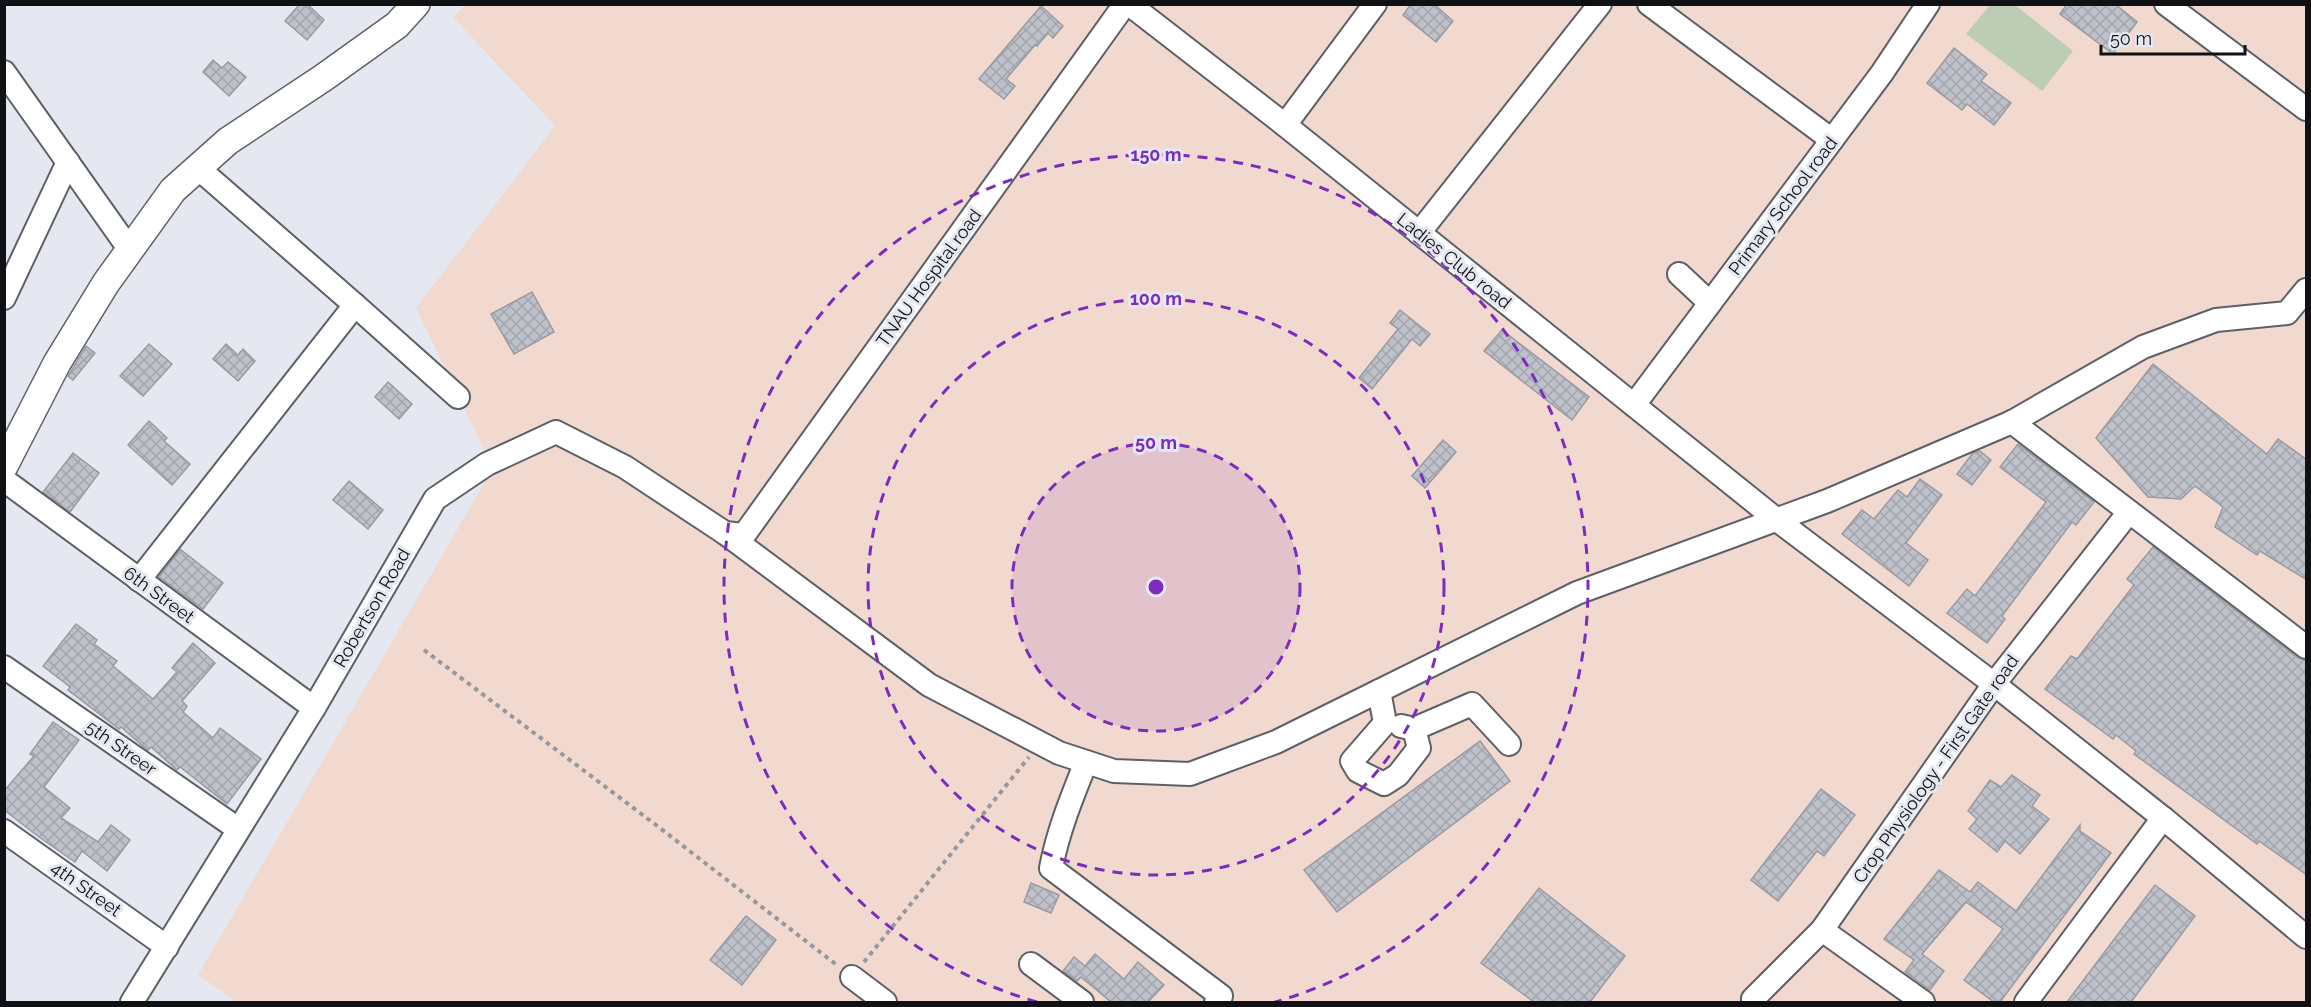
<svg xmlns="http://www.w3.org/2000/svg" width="2311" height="1007" viewBox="0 0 2311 1007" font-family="Raleway,sans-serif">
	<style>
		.education { fill: #f1d9cf }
		.green { fill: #bdccb5 }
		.building { fill: url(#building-cross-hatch); stroke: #999aa2; stroke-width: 1.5 }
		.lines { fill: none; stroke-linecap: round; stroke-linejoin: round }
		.minor-casing { stroke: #5e6067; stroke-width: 26 }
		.major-casing { stroke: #5e6067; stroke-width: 30 }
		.path { stroke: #97989f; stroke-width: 4; stroke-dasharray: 4.5 4.5; stroke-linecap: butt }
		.minor { stroke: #fff; stroke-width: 22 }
		.major { stroke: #fff; stroke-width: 27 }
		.ring { fill: none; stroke: #7b2cbf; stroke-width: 3; stroke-dasharray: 10 8 }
		.labels { text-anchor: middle; stroke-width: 6; stroke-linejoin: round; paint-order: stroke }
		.street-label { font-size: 18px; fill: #101114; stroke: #e6e8f1 }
		.centre { fill: #7b2cbf; stroke: #e6e8f1; stroke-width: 3 }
		.ring-label { font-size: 18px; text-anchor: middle; font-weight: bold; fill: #7b2cbf; stroke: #e6e8f1; stroke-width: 6; stroke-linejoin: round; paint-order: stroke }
	</style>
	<defs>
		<pattern id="building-cross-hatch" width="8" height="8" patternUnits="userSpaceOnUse" patternTransform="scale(1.5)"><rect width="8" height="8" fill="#bfc1ca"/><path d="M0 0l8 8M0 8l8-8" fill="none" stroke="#a3a5ad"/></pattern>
	</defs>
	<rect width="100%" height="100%" fill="#e6e8f1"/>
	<polygon class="education" points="466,5 2306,5 2306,1002 237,1002 198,975 493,468 416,308 555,126 453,17"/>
	<polygon class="green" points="1990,5 2015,5 2073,51 2042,91 1966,34"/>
	<g class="building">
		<polygon points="300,4 307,4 324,20 307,40 285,21"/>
		<polygon points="1411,4 1434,4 1453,21 1436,42 1403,15"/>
		<polygon points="2067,4 2115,4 2137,22 2113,54 2060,14"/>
		<polygon points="1041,6 1063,26 1053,38 1048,33 1037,46 1035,45 1006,79 1015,86 1004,99 979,79"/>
		<polygon points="1954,48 1987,74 1981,81 2011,103 1994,125 1967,104 1962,110 1927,83"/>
		<polygon points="213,60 222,68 228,62 246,77 229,96 203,72"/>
		<polygon points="532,292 554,332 514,354 491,314"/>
		<polygon points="1400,310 1430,334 1420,346 1412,339 1372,389 1359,378 1398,329 1390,323"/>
		<polygon points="1502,330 1589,397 1572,420 1484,351"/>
		<polygon points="149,344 172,364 143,396 120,376"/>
		<polygon points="226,344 238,355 243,349 255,361 238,381 213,359"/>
		<polygon points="86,346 95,353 73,380 68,376"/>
		<polygon points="2153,364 2267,454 2278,439 2307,460 2307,580 2260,551 2257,555 2215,527 2223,507 2195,486 2181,499 2148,497 2096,438"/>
		<polygon points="388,382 412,404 399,419 375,397"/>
		<polygon points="149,421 167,438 164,441 190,464 172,485 128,445"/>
		<polygon points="1443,440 1456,452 1425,488 1412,476"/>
		<polygon points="2018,444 2094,502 2076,525 2072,522 2002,616 2005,619 1987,643 1947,613 1967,589 1975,596 2046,502 2000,467"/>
		<polygon points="1980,451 1991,460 1972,485 1957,474 1973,453"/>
		<polygon points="73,453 99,473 70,512 43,492"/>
		<polygon points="1920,479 1942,495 1906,543 1928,560 1909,586 1842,534 1862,510 1874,519 1898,490 1907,497"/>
		<polygon points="349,481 383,510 368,529 333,500"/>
		<polygon points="2153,547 2298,658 2307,660 2307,875 2259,841 2257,844 2134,754 2136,751 2116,735 2113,739 2045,689 2071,656 2077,659 2134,585 2127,579"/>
		<polygon points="180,549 223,583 203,609 159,577"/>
		<polygon points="76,624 97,640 94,644 117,661 113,666 153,699 177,672 172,668 193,643 215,663 182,701 187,706 183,712 213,738 220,728 261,759 227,804 180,767 177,770 151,747 148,750 145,748 121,727 119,729 68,690 70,687 43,666"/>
		<polygon points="53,722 79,740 44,787 70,808 61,818 98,842 111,825 130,840 107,871 82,851 75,862 39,837 4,810 4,791 34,756 30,754"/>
		<polygon points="1480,741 1510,781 1337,912 1304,870"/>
		<polygon points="2012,775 2040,795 2032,806 2049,819 2020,854 2005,841 1997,852 1969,829 1977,819 1968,811 1990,780 2001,787"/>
		<polygon points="1821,789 1855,815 1824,856 1817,851 1778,901 1751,880"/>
		<polygon points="2080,825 2080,831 2111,853 2000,1002 1994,1002 1964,980 2003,929 1966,902 1922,954 1944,971 1930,990 1905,972 1914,960 1884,939 1939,870 1970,892 1978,882 2016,911"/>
		<polygon points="1031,883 1059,895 1051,913 1024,902"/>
		<polygon points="2155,885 2195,916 2131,1002 2067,1002"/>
		<polygon points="1539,888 1625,956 1590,1002 1534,1002 1481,963"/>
		<polygon points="746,916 776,940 742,985 710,960"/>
		<polygon points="1095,954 1124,979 1138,962 1164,985 1148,1002 1111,1002 1081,977 1077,981 1063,971 1074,957 1085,966"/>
	</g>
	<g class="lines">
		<g class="minor-casing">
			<g id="minor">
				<polyline points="1129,4 1285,125 1777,520 1994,684 2163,818"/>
				<polyline points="1649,4 1832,140"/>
				<polyline points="2166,4 2306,109"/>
				<polyline points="4,72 130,250"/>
				<polyline points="1285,125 1375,4"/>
				<polyline points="1419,233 1600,4"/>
				<polyline points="1679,274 1710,303"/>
				<polyline points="4,298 68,162"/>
				<polyline points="355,305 458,397"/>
				<polyline points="1634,405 1882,73 1928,4"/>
				<polyline points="2012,422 2306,647"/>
				<polyline points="4,480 314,708"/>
				<polyline points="725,533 744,535 1125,4"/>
				<polyline points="139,580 355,305 198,168"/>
				<polyline points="4,667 238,829"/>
				<polyline points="1379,691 1385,723 1352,761 1358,771 1384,784 1398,775 1419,748 1414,729"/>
				<polyline points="1401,726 1414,729 1472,704 1509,744"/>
				<path d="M1086,762C1072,797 1058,831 1051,868L1221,996L1216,1002"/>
				<polyline points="4,831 167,947"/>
				<polyline points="1031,964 1082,1002"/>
				<polyline points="852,977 885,1002"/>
				<polyline points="132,1002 314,708 435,499 487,464 556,432 625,467 725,533 929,685 1059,753 1114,771 1190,774 1276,742 1577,593 1827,501 2012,422 2143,347 2216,320 2287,313 2306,290"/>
				<polyline points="1754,1002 1753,999 1822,930"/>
				<polyline points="1923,1002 1822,930 1994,684 2129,512"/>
				<polyline points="2026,1002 2163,818 2306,937"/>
			</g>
		</g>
		<g class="major-casing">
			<polyline id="major" points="4,466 57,363 106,283 173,190 228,141 323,78 397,25 416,4"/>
		</g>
		<g class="path">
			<polyline points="424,650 656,825 838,966"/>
			<polyline points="864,962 1029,757"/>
		</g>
		<use href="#minor" class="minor"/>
		<use href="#major" class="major"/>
	</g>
	<circle cx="1156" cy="587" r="144" fill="#7b2cbf" fill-opacity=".12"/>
	<g class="ring">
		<circle cx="1156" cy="587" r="144"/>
		<circle cx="1156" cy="587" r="288"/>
		<path d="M1037 1002A432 432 0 1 1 1275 1002"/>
	</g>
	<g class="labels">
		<g class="street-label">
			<text transform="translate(1783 206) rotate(-53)" y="6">Primary School road</text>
			<text transform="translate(1454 261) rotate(39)" y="6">Ladies Club road</text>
			<text transform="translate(929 278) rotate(-54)" y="6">TNAU Hospital road</text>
			<text transform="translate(159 595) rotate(36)" y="6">6th Street</text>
			<text transform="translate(372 608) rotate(-60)" y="6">Robertson Road</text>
			<text transform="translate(121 748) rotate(35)" y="6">5th Streer</text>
			<text transform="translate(1936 769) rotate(-55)" y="6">Crop Physiology - First Gate road</text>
			<text transform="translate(86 889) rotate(35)" y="6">4th Street</text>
		</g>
	</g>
	<circle cx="1156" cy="587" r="9" class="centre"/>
	<g class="ring-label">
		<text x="1156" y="161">150 m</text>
		<text x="1156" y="305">100 m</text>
		<text x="1156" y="449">50 m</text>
	</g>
	<rect width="2311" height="1007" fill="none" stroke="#101114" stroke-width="12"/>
	<path d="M2101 45v9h144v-9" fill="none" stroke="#101114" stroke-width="3"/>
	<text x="2110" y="45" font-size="18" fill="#101114" stroke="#e6e8f1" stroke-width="4.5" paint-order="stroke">50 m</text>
</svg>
